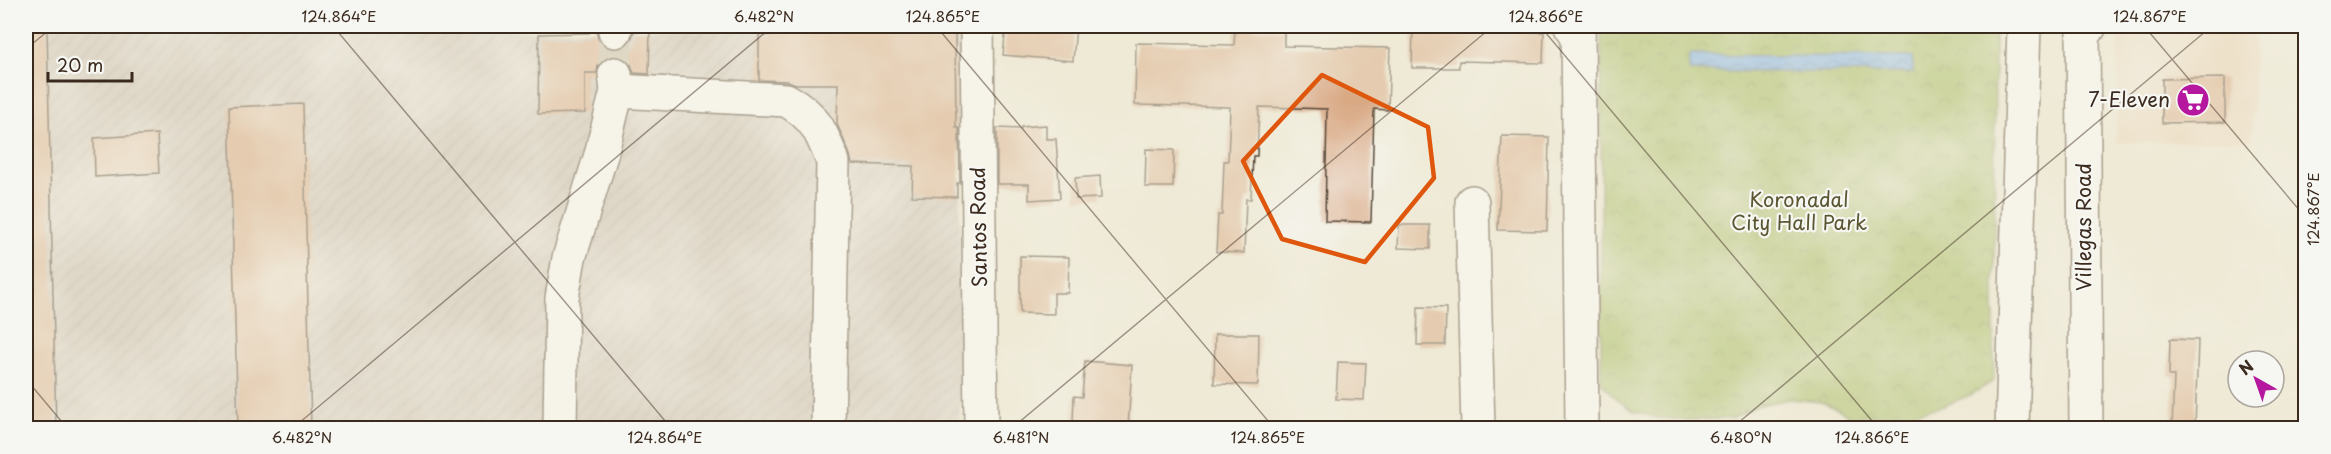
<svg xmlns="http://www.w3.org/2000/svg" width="2331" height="454" viewBox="0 0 2331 454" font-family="'Playpen Sans',sans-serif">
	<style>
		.built { fill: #edd7bb }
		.industrial { fill: url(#industrial-furrows) }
		.park { fill: url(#park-crowns); stroke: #707440; stroke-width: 1.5 }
		.water { fill: url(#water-waves); stroke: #5e7086; stroke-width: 1.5 }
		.building { fill: #d9a984 }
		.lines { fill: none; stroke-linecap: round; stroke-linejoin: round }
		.minor-tunnel { stroke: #cbc4b0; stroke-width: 33; stroke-dasharray: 33 16; stroke-linecap: butt }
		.minor-casing { stroke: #564739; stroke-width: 36 }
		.highway-casing { stroke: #564739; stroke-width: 36 }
		.minor { stroke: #fff; stroke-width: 33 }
		.highway { stroke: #fff; stroke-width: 33 }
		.marked { fill: none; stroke: #df570d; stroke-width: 4.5; stroke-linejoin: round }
		.ticks { fill: none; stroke: #3b2a1e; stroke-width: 1.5; stroke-opacity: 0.45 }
		.labels { text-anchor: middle; stroke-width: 4.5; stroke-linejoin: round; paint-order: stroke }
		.poi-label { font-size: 20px; fill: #3b2a1e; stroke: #f6f6f2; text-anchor: end }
		.park-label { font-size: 20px; fill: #5b5632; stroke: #f6f6f2 }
		.street-label { font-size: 20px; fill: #3b2a1e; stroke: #f6f6f2 }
		.neatline { fill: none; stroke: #3b2a1e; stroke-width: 2 }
		.ticks-label { font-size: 15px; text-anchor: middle; fill: #3b2a1e }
	</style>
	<defs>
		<pattern id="industrial-furrows" width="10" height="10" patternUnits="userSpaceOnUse" patternTransform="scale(1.5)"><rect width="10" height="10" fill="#ccc2b9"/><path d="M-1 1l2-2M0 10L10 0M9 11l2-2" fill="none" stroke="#b0a79f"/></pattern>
		<pattern id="park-crowns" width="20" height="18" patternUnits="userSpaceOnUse" patternTransform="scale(1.5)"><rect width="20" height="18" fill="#a6bd62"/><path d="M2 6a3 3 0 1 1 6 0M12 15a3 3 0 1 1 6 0" fill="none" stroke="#889a50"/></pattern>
		<pattern id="water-waves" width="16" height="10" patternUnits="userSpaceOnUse" patternTransform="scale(1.5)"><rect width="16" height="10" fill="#80b5ef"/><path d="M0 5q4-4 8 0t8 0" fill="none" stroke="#6a93c1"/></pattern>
	</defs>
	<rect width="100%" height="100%" fill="#f6f6f2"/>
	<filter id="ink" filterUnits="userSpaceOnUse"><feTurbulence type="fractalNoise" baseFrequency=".0167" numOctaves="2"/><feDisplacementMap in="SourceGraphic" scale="12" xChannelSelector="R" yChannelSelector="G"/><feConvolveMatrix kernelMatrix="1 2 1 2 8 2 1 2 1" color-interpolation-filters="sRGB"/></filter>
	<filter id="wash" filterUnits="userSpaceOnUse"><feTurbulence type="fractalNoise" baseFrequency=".008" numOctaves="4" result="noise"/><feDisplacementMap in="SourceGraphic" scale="24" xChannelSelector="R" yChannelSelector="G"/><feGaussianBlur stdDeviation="1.35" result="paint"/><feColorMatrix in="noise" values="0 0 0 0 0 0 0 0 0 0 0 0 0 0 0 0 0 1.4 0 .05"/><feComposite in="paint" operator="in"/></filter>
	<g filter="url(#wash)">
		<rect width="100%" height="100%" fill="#efead5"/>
		<polygon class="built" points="2118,26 2255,29 2252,140 2116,143"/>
		<polygon class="industrial" points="26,26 352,26 532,31 789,26 960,26 960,428 26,428"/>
		<polygon class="park" points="1601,26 1995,26 1994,381 1972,394 1944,406 1907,414 1851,417 1836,408 1821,402 1790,399 1759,405 1731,419 1689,420 1657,418 1634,411 1617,400 1601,382"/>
		<polygon class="water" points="1689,55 1913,57 1913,73 1689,71"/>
		<g id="blocks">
			<g class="building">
				<polygon points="26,26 47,26 56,429 26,429"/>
				<polygon points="918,26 955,26 956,128 959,128 960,183 957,183 957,197 912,196 913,166 852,164 850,155 837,124 838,84 796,84 787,81 759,80 759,35 770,35 769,30 827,30 827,28 918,30"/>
				<polygon points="1006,26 1076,27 1073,61 1003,55"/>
				<polygon points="1235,28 1284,29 1284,46 1390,48 1388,110 1374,109 1371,222 1325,221 1327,109 1259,107 1257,156 1253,156 1251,199 1246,199 1244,253 1216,252 1218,215 1222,215 1224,161 1228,161 1230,107 1135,105 1136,43 1234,45"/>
				<polygon points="1413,29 1544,32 1543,63 1459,61 1459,68 1412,68"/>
				<polygon points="589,30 596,30 599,41 606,47 614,50 625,47 631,40 634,31 650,31 649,74 634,73 630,62 622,57 612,56 603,59 598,66 597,73 585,73 585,113 538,114 539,34 589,33"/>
				<polygon points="2225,78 2225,122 2162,123 2162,79"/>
				<polygon points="303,104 311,429 238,429 229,107"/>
				<polygon points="1046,125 1046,139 1056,139 1060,198 1029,200 1029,184 997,184 997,128 1021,129 1021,127"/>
				<polygon points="157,134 159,173 95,177 94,138"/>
				<polygon points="1502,136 1549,137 1547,231 1498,230"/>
				<polygon points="1146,149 1174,150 1173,187 1145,187"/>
				<polygon points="1100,176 1101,198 1076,199 1075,178"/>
				<polygon points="1399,225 1430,225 1430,249 1398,248"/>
				<polygon points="1020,256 1069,257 1068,293 1054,293 1054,314 1020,313"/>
				<polygon points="1418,307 1446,308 1445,345 1417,345"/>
				<polygon points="1215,334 1259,334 1258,385 1214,384"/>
				<polygon points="2170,339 2198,340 2195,429 2172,429 2174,376 2169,376"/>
				<polygon points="1085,361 1132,365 1128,428 1096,427 1096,424 1073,421 1074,396 1082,397"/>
				<polygon points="1338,362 1366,363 1364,400 1336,399"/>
			</g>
		</g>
	</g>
	<g filter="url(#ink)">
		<use href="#blocks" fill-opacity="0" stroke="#564739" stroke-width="1.5"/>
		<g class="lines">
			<polyline class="minor-tunnel" points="615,31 615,74"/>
			<g class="minor-casing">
				<g id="minor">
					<polyline points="977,26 981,428"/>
					<polyline points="1578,26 1582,428"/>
					<polyline points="2083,26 2086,428"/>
					<polyline points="615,31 615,26"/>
					<path d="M617,91L786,100C815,115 822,133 833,162L828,428"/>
					<polyline points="1472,202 1478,428"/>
					<polyline points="560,428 562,298 569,258 601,155 617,91 615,74"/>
					<polyline points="2012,428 2024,26"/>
				</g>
			</g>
			<g class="highway-casing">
				<g id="highway">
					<polyline points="1571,26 1578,36"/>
					<polyline points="2083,37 2090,26"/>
				</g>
			</g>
			<use href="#minor" class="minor"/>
			<use href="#highway" class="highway"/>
		</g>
	</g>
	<path d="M0 0H2331V454H0ZM1322,75L1428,127L1434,178L1365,262L1282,239L1243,161Z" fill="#efead5" fill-opacity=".55" fill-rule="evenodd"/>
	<path class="marked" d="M1322,75L1428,127L1434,178L1365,262L1282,239L1243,161Z"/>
	<path class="ticks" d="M333,26L671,428M936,26L1274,428M1540,26L1878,428M2144,26L2306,218M26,49L54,26M26,379L67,428M293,428L773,26M1012,428L1493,26M1732,428L2212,26"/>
	<defs>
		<g id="supermarket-disc" transform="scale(1.725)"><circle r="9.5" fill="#b5179e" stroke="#f6f6f2"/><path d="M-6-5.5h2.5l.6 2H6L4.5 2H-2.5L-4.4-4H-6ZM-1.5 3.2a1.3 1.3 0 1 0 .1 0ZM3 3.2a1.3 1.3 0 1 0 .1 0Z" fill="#fff"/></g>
	</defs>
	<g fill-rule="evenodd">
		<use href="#supermarket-disc" x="2193" y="100"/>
	</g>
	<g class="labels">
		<g class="poi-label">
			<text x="2170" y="107">7-Eleven</text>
		</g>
		<g class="park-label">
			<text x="1799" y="207">Koronadal<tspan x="1799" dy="23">City Hall Park</tspan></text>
		</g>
		<g class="street-label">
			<text transform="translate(979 227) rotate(-91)" y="7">Santos Road</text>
			<text transform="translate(2084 227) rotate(-90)" y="7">Villegas Road</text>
		</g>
	</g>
	<rect width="2331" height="454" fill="none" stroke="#f6f6f2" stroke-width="66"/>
	<g transform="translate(2256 379) rotate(320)"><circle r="28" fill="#f6f6f2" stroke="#aba49d" stroke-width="1.5"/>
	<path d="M0-4.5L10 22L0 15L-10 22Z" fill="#b5179e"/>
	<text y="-9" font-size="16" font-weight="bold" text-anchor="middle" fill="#3b2a1e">N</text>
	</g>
	<path d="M48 72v9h84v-9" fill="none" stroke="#3b2a1e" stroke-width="3"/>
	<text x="57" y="72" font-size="18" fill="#3b2a1e" stroke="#f6f6f2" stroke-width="4.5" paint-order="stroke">20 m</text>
	<rect x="33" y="33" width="2265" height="388" class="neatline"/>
	<g class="ticks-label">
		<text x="339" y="22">124.864°E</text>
		<text x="764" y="22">6.482°N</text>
		<text x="943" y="22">124.865°E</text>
		<text x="1546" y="22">124.866°E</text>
		<text x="2150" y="22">124.867°E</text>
		<text transform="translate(2314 209) rotate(-90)" y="5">124.867°E</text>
		<text x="302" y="443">6.482°N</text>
		<text x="665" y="443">124.864°E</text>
		<text x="1021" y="443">6.481°N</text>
		<text x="1268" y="443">124.865°E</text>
		<text x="1741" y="443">6.480°N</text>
		<text x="1872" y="443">124.866°E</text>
	</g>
</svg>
